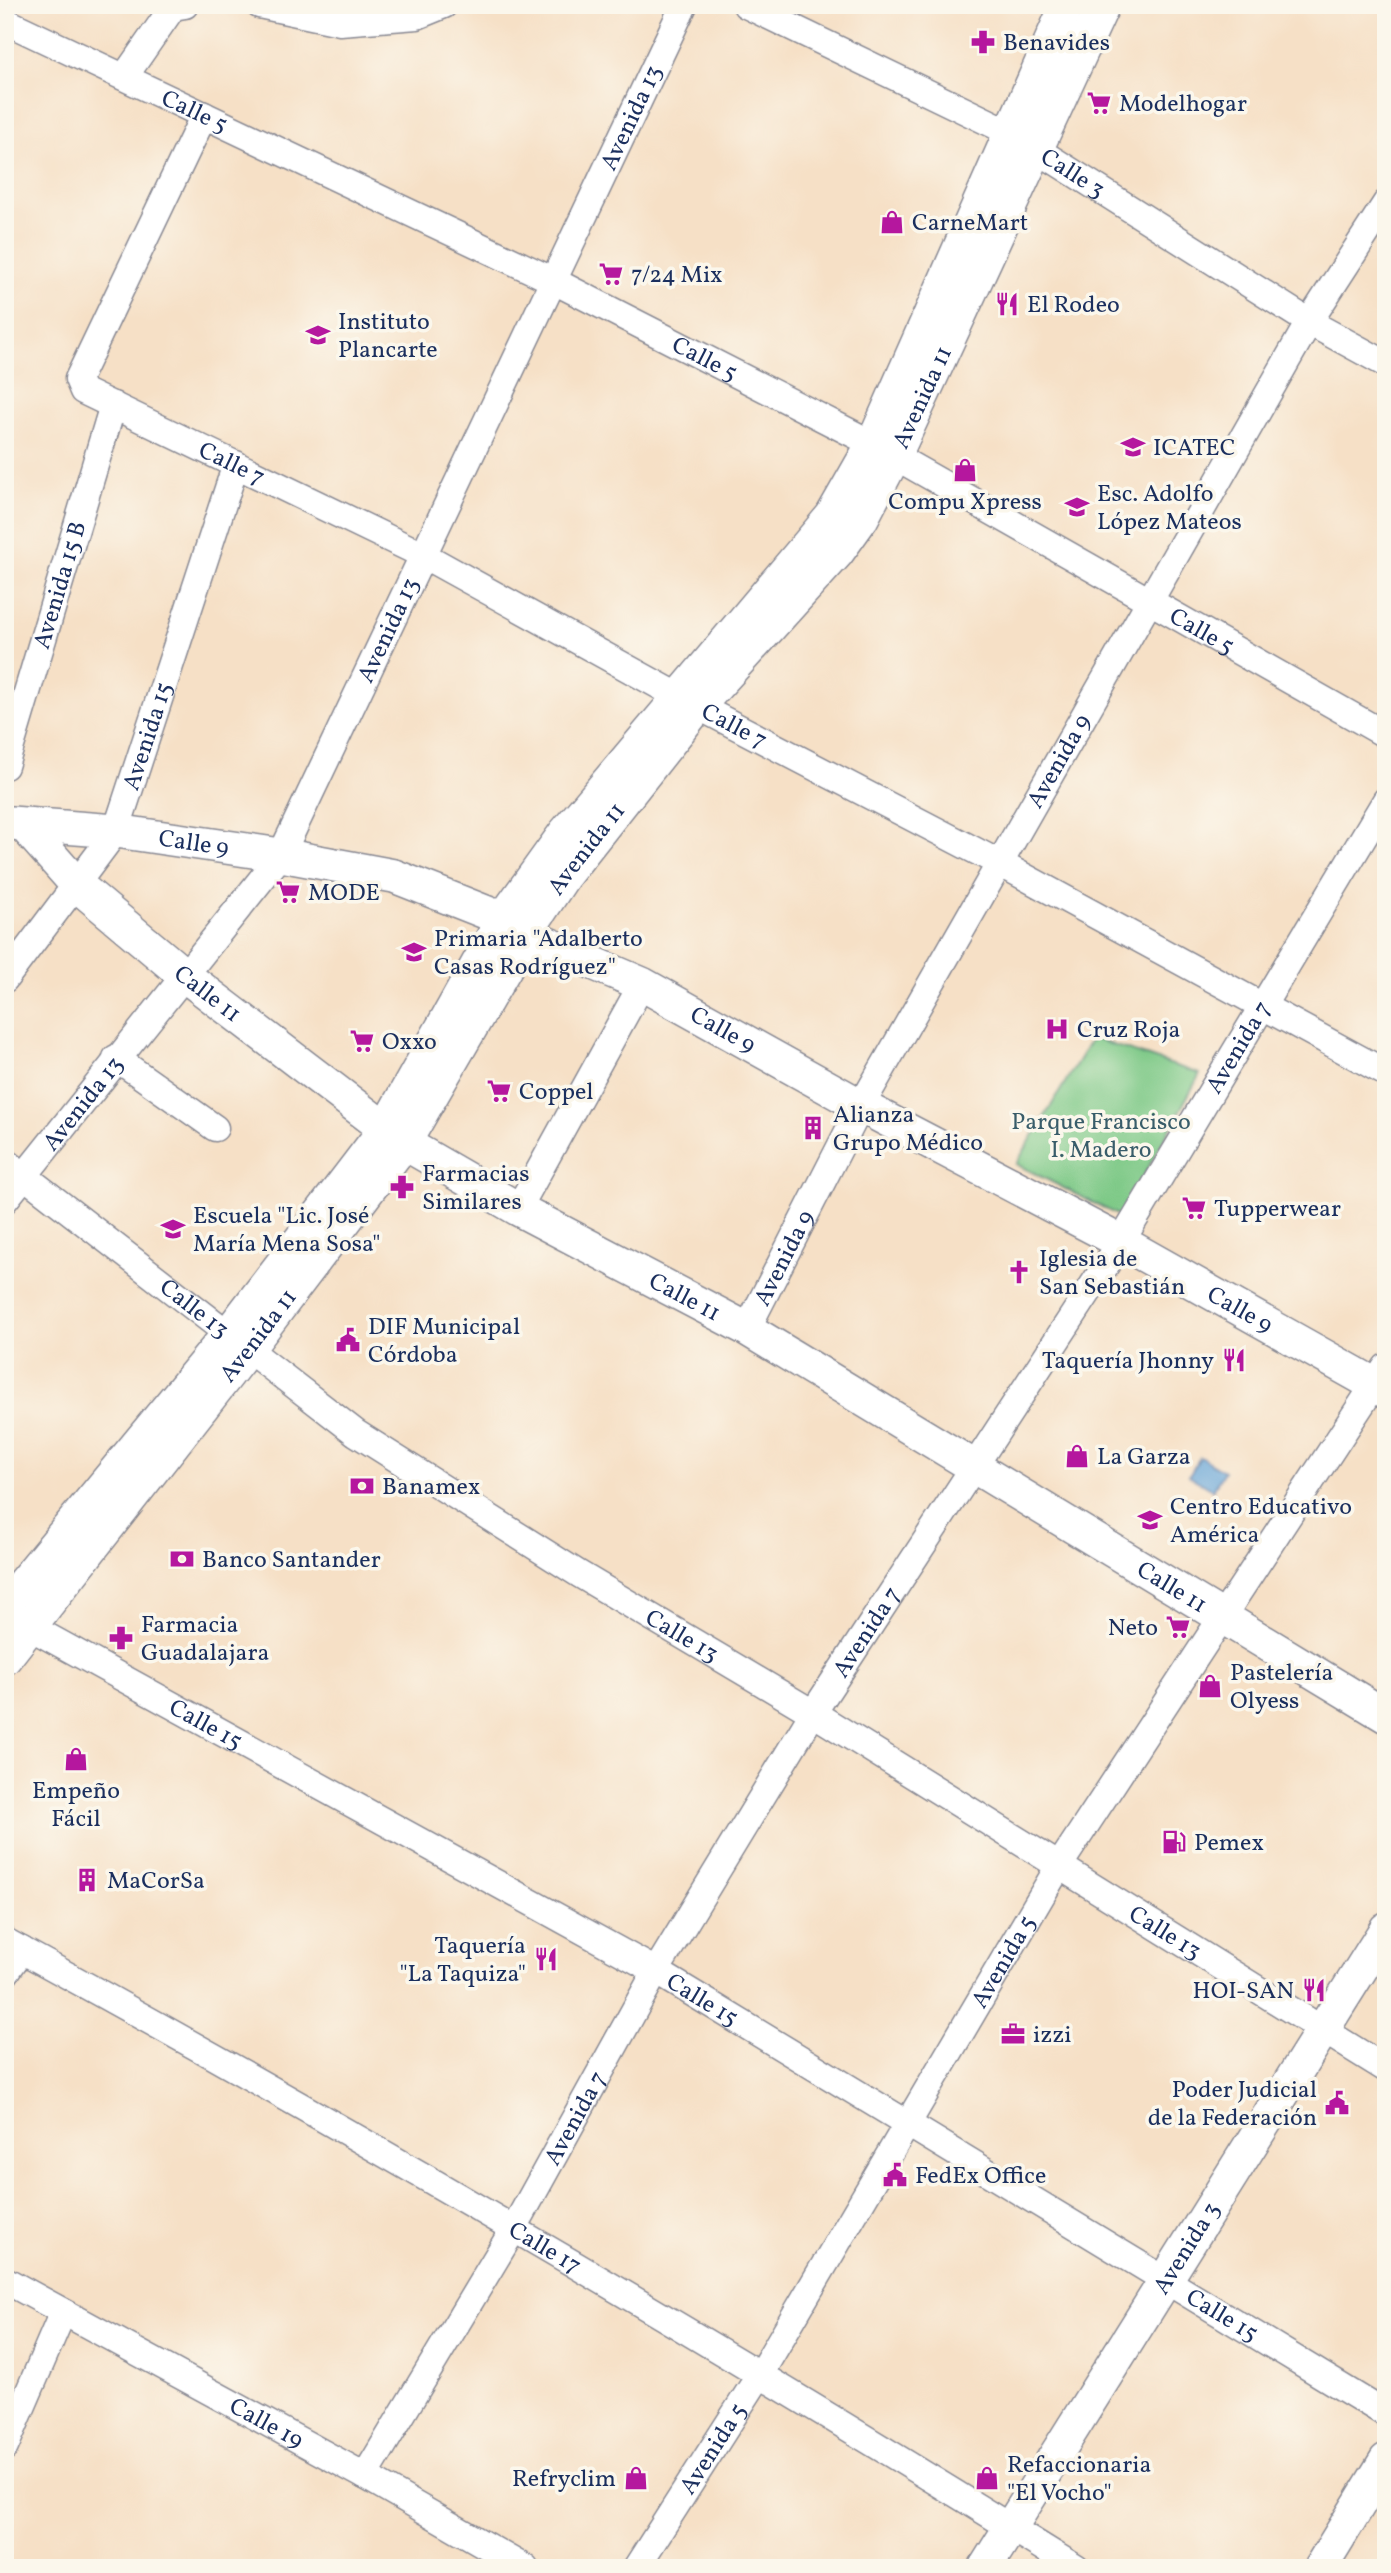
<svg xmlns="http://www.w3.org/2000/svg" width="1391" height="2573" viewBox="0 0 1391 2573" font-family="Vollkorn,serif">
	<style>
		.green { fill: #7ec987; stroke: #4c7c72; stroke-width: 2 }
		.water { fill: #66a4d7; stroke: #406a9a; stroke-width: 2 }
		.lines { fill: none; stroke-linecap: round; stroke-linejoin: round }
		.minor-casing { stroke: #888892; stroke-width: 29 }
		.major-casing { stroke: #888892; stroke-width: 36 }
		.minor { stroke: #fff; stroke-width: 26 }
		.major { stroke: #fff; stroke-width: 33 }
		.labels { text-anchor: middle; stroke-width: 7; stroke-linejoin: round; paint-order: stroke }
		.poi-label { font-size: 24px; fill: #1b2f5e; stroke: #fbf7ec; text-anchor: start }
		.street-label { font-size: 24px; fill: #1b2f5e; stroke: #fbf7ec }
		.park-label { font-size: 24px; fill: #395d6a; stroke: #fbf7ec }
	</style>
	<rect width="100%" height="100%" fill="#fbf7ec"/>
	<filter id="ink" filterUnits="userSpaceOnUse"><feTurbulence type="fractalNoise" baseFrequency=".0143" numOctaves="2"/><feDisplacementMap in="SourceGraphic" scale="14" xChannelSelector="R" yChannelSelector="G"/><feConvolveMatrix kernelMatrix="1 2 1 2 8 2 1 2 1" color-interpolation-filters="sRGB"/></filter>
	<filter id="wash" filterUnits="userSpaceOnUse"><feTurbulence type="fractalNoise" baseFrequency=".00686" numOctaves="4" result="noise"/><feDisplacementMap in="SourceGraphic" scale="28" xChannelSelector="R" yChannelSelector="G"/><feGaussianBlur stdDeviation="1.57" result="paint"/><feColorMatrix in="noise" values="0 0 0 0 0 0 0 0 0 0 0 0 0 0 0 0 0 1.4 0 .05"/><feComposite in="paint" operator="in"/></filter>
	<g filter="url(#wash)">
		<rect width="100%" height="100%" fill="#f6e0c6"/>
		<polygon class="green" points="1092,1038 1200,1074 1121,1217 1016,1164"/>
		<polygon class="water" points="1200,1457 1224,1471 1213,1490 1189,1476"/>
	</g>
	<g filter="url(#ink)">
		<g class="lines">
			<g class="minor-casing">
				<g id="minor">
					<polyline points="259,5 340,22 417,16 444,5"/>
					<path id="s1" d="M746,5L1009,132L1309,322L1386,364"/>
					<path id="s2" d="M5,21L552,280L873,444L1386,735"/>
					<polyline points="125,76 173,7 185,5"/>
					<path id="s3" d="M204,115L78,379L83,391L423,555L678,696L1001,864L1386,1073"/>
					<path id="s4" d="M5,766L113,405"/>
					<path id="s5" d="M5,979L116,831L236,464"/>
					<polyline points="116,1058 215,1128"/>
					<path id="s6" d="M5,1161L356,1433L579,1574L813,1713L1386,2069"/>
					<path id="s7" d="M5,1200L281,855L684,5"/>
					<polyline points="518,1209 642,984"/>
					<path id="s8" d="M747,1329L861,1106L1309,322L1386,203"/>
					<path id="s9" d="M15,1615L30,1627L656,1971L1386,2414"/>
					<path id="s10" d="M5,1941C368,2139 725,2350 1076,2568"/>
					<polyline points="5,1974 22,1950"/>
					<path id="s11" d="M5,2280L365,2476L525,2568"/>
					<polyline points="5,2447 63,2312"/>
					<path id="s12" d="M365,2476L513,2230L656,1971L813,1713L1121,1242L1386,800"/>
					<path id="s13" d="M636,2568L759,2376L1059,1866L1386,1367"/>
				</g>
			</g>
			<g class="major-casing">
				<g id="major">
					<path id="s14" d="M11,823L116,831L281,855L394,876L503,919L525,934L642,984L861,1106L1121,1242L1386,1391"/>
					<path id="s15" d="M24,825L77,885L184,975L404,1143L518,1209L747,1329L1386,1716"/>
					<polyline points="5,1605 227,1336 386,1128 503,919 565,833 832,516 873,444 1067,5"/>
					<path id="s16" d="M5,1658L246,1351L404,1143L525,934L563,877L698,706L837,553L862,518L894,457L1103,5"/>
					<path id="s17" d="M985,2568L1386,1929"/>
					<polyline points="1320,2568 1386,2460"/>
				</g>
			</g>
			<use href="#minor" class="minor"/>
			<use href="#major" class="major"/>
		</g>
	</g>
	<defs>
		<g id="pharmacy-bare" transform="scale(1.89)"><path d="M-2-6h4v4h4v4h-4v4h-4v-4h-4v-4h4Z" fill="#b5179e" stroke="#fbf7ec" stroke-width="2.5" paint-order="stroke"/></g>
		<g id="supermarket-bare" transform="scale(1.89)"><path d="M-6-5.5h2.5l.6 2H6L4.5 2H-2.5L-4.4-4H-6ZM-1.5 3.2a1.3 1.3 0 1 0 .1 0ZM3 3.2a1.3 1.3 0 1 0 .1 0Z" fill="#b5179e" stroke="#fbf7ec" stroke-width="2.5" paint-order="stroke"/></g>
		<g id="shop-bare" transform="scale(1.89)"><path d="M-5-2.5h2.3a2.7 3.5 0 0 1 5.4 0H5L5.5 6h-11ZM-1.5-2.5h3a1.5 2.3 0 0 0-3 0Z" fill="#b5179e" stroke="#fbf7ec" stroke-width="2.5" paint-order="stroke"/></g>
		<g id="restaurant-bare" transform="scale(1.89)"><path d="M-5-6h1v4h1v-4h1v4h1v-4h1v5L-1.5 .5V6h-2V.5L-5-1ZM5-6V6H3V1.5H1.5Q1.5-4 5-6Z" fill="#b5179e" stroke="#fbf7ec" stroke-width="2.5" paint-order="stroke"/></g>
		<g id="school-bare" transform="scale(1.89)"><path d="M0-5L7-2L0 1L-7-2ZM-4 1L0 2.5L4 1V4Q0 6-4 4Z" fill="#b5179e" stroke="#fbf7ec" stroke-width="2.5" paint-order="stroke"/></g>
		<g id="hospital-bare" transform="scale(1.89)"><path d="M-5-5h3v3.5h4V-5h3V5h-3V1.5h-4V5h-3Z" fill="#b5179e" stroke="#fbf7ec" stroke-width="2.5" paint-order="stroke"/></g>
		<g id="building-bare" transform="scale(1.89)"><path d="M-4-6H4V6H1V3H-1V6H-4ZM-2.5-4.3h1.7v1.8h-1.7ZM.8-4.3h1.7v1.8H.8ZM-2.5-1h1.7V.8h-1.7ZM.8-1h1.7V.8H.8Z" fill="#b5179e" stroke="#fbf7ec" stroke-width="2.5" paint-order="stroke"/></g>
		<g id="church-bare" transform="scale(1.89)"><path d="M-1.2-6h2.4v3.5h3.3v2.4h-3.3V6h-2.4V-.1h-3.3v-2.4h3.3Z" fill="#b5179e" stroke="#fbf7ec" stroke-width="2.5" paint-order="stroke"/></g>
		<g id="civic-bare" transform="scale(1.89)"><path d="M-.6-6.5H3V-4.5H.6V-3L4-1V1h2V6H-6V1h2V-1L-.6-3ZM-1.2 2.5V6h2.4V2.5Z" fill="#b5179e" stroke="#fbf7ec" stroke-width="2.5" paint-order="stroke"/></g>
		<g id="bank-bare" transform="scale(1.89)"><path d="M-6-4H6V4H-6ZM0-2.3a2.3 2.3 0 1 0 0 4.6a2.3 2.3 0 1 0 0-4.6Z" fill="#b5179e" stroke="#fbf7ec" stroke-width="2.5" paint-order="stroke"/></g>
		<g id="fuel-bare" transform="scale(1.89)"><path d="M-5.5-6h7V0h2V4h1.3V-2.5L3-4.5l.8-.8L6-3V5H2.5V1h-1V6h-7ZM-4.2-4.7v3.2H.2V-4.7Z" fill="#b5179e" stroke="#fbf7ec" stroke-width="2.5" paint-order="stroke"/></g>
		<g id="office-bare" transform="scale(1.89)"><path d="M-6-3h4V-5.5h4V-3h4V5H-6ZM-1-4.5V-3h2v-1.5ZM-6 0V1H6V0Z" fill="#b5179e" stroke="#fbf7ec" stroke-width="2.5" paint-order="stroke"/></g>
	</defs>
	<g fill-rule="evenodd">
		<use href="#pharmacy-bare" x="983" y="42"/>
		<use href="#supermarket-bare" x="1099" y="103"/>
		<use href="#shop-bare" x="892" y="222"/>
		<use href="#supermarket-bare" x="611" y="274"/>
		<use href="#restaurant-bare" x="1007" y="304"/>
		<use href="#school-bare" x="318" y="335"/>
		<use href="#school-bare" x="1133" y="447"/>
		<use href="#shop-bare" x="965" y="470"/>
		<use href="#school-bare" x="1077" y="507"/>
		<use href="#supermarket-bare" x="288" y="892"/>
		<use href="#school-bare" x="414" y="952"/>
		<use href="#hospital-bare" x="1057" y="1029"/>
		<use href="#supermarket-bare" x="362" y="1041"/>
		<use href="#supermarket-bare" x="499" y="1091"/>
		<use href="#building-bare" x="813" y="1128"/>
		<use href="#pharmacy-bare" x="402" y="1187"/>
		<use href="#supermarket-bare" x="1194" y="1208"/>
		<use href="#school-bare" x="173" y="1229"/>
		<use href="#church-bare" x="1019" y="1272"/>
		<use href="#civic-bare" x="348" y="1340"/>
		<use href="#restaurant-bare" x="1234" y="1360"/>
		<use href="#shop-bare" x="1077" y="1456"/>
		<use href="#bank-bare" x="362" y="1486"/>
		<use href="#school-bare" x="1150" y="1520"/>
		<use href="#bank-bare" x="182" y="1559"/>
		<use href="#supermarket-bare" x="1178" y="1627"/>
		<use href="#pharmacy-bare" x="121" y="1638"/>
		<use href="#shop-bare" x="1210" y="1686"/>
		<use href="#shop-bare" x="76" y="1759"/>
		<use href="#fuel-bare" x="1174" y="1842"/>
		<use href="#building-bare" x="87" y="1880"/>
		<use href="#restaurant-bare" x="546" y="1959"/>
		<use href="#restaurant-bare" x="1314" y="1990"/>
		<use href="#office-bare" x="1013" y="2034"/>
		<use href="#civic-bare" x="1337" y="2103"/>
		<use href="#civic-bare" x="895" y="2175"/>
		<use href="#shop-bare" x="636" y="2478"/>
		<use href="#shop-bare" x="987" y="2478"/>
	</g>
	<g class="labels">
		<g class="poi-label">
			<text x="1003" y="50">Benavides</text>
			<text x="1119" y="111">Modelhogar</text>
			<text x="912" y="230">CarneMart</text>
			<text x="631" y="282">7/24 Mix</text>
			<text x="1027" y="312">El Rodeo</text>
			<text x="338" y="329">Instituto<tspan x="338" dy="28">Plancarte</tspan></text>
			<text x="1153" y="455">ICATEC</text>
			<text x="1097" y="501">Esc. Adolfo<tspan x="1097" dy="28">López Mateos</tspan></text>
			<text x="965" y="509" text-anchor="middle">Compu Xpress</text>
			<text x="308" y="900">MODE</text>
			<text x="434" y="946">Primaria "Adalberto<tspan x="434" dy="28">Casas Rodríguez"</tspan></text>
			<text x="1077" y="1037">Cruz Roja</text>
			<text x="382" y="1049">Oxxo</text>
			<text x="519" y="1099">Coppel</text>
			<text x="833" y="1122">Alianza<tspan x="833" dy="28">Grupo Médico</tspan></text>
			<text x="422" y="1181">Farmacias<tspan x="422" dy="28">Similares</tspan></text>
			<text x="1214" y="1216">Tupperwear</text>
			<text x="193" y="1223">Escuela "Lic. José<tspan x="193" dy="28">María Mena Sosa"</tspan></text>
			<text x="1039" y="1266">Iglesia de<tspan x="1039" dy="28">San Sebastián</tspan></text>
			<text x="368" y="1334">DIF Municipal<tspan x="368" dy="28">Córdoba</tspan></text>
			<text x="1214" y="1368" text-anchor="end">Taquería Jhonny</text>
			<text x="1097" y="1464">La Garza</text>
			<text x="382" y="1494">Banamex</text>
			<text x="1170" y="1514">Centro Educativo<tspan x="1170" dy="28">América</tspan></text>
			<text x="202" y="1567">Banco Santander</text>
			<text x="141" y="1632">Farmacia<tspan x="141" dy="28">Guadalajara</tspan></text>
			<text x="1158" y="1635" text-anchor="end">Neto</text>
			<text x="1230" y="1680">Pastelería<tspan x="1230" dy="28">Olyess</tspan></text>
			<text x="76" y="1798" text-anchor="middle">Empeño<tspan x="76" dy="28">Fácil</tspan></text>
			<text x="1194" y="1850">Pemex</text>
			<text x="107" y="1888">MaCorSa</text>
			<text x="526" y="1953" text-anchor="end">Taquería<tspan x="526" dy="28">"La Taquiza"</tspan></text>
			<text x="1294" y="1998" text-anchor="end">HOI-SAN</text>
			<text x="1033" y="2042">izzi</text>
			<text x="1317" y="2097" text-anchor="end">Poder Judicial<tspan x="1317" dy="28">de la Federación</tspan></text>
			<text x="915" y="2183">FedEx Office</text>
			<text x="1007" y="2472">Refaccionaria<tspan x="1007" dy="28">"El Vocho"</tspan></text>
			<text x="616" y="2486" text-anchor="end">Refryclim</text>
		</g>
		<g class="street-label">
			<text dy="8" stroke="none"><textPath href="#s2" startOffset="210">Calle 5</textPath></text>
			<text dy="8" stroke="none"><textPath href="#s7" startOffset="1258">Avenida 13</textPath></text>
			<text dy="8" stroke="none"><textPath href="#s1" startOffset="368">Calle 3</textPath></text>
			<text dy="8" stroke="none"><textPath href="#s2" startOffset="777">Calle 5</textPath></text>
			<text dy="8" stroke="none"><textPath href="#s16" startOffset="1564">Avenida 11</textPath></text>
			<text dy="8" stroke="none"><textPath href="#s3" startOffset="471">Calle 7</textPath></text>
			<text dy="8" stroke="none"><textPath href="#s4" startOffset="189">Avenida 15 B</textPath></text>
			<text dy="8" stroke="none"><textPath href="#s7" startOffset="691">Avenida 13</textPath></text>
			<text dy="8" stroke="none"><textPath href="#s2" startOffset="1344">Calle 5</textPath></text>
			<text dy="8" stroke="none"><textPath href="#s3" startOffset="1038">Calle 7</textPath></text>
			<text dy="8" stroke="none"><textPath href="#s5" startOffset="285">Avenida 15</textPath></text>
			<text dy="8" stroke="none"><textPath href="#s8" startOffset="648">Avenida 9</textPath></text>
			<text dy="8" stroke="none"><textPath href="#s14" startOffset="184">Calle 9</textPath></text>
			<text dy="8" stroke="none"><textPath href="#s16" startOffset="998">Avenida 11</textPath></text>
			<text dy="8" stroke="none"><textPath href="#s15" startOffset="250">Calle 11</textPath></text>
			<text dy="8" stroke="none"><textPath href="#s14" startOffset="751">Calle 9</textPath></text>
			<text dy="8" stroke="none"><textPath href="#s12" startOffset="1675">Avenida 7</textPath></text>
			<text dy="8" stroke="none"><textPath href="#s7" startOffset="124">Avenida 13</textPath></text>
			<text dy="8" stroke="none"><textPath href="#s8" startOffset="80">Avenida 9</textPath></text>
			<text dy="8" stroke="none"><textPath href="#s15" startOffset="817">Calle 11</textPath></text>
			<text dy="8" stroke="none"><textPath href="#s14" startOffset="1339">Calle 9</textPath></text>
			<text dy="8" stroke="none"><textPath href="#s6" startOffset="240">Calle 13</textPath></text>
			<text dy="8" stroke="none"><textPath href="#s16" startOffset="410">Avenida 11</textPath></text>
			<text dy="8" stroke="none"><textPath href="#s15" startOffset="1384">Calle 11</textPath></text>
			<text dy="8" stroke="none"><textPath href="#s12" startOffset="982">Avenida 7</textPath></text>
			<text dy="8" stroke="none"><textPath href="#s6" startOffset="828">Calle 13</textPath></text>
			<text dy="8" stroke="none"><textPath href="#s9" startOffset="220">Calle 15</textPath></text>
			<text dy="8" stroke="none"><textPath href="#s6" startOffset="1395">Calle 13</textPath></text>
			<text dy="8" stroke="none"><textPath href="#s13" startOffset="709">Avenida 5</textPath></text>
			<text dy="8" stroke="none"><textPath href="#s9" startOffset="788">Calle 15</textPath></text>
			<text dy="8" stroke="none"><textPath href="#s12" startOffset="415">Avenida 7</textPath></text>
			<text dy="8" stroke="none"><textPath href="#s17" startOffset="378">Avenida 3</textPath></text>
			<text dy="8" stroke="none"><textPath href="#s10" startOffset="621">Calle 17</textPath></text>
			<text dy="8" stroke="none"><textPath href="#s9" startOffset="1396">Calle 15</textPath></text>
			<text dy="8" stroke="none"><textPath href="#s11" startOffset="298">Calle 19</textPath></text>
			<text dy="8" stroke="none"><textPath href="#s13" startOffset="142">Avenida 5</textPath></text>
		</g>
		<g class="park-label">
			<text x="1101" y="1129">Parque Francisco<tspan x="1101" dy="28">I. Madero</tspan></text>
		</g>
	</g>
	<rect width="1391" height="2573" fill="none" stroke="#fbf7ec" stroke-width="28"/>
</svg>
